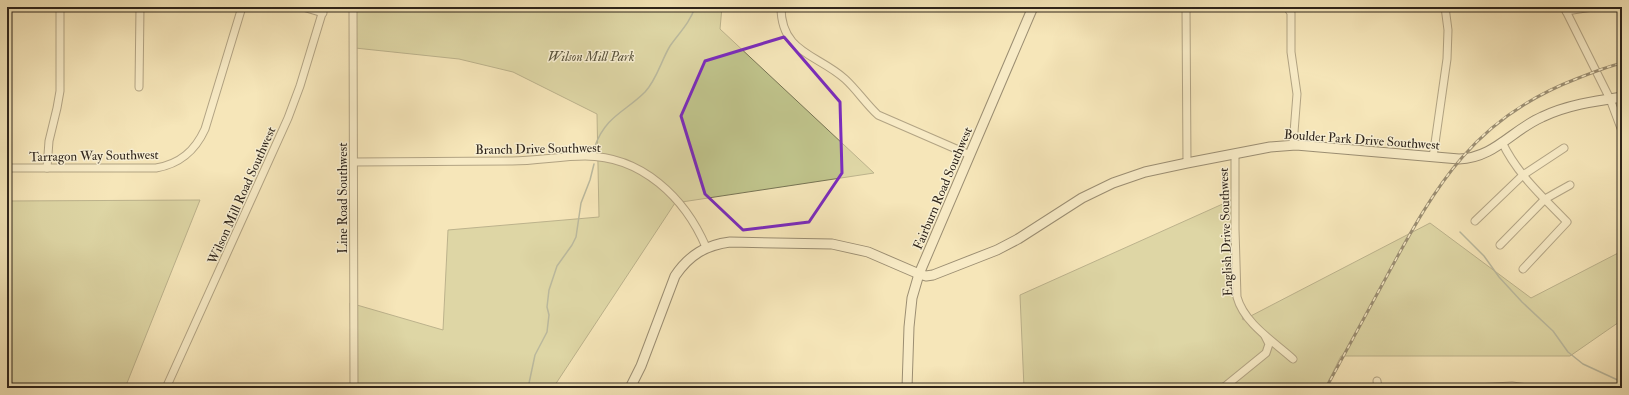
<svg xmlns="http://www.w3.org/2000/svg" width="1629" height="395" viewBox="0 0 1629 395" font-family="'IM FELL Double Pica',serif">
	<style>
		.green { fill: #c0c48c; stroke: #777454 }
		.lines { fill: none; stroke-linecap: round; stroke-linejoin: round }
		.stream { stroke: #728079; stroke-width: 1.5 }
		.street-casing { stroke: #605442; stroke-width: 9 }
		.secondary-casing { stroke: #2e241b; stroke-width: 11 }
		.street { stroke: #f8efd2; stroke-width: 7 }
		.secondary { stroke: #f8efd2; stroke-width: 9 }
		.rail-casing { stroke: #2e241b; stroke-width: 3 }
		.rail { stroke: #f8efd2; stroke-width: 1.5; stroke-dasharray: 4.5; stroke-linecap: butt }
		.marked { fill: none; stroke: #7b2cbf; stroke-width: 3; stroke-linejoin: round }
		.labels { text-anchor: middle; stroke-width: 3; stroke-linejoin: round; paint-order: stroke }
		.park-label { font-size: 13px; font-style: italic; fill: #5a543d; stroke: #f8efd2 }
		.street-label { font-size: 13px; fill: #2e241b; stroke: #f8efd2 }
	</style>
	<rect width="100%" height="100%" fill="#f5e6b9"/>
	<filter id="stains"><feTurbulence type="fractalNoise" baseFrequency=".005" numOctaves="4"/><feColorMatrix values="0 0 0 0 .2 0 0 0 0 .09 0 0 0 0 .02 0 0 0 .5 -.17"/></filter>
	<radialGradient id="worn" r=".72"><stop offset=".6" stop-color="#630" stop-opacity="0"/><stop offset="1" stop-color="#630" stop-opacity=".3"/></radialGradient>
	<g class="green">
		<polygon points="356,7 722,7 720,29 874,173 675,203 553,388 352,388 350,303 443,330 448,230 599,217 597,114 513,72 459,59 355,48"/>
		<polygon points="1236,198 1239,303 1243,320 1430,223 1531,298 1622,251 1622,320 1570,356 1341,356 1325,388 1024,388 1020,295"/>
		<polygon points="200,200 125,388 7,388 7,201"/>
	</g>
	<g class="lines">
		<g class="stream">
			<path d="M595,146C606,116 625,112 645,92C657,79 661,61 670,46C679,33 690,23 695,7"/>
			<polyline points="1460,232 1484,256 1499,277 1522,302 1553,331 1568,352 1583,364 1622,382"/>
			<polyline points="528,388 535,355 547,332 549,315 547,307 549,290 557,266 572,245 576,237 581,203 590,180 594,164"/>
		</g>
		<g class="street-casing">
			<g id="street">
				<polyline points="303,7 323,13"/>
				<polyline points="353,7 354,388"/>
				<path d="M781,7C781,53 817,54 845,79C857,90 866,104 878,115L970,155"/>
				<polyline points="1186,7 1187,163"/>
				<polyline points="1287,7 1291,13 1291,52 1297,94 1293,145"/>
				<polyline points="1564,7 1610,99 1622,131"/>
				<polyline points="1566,11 1592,7"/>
				<polyline points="139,87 140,7"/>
				<path d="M1502,142C1517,174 1543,197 1567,222L1523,269"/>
				<path d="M1235,154V229L1237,297C1244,323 1273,341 1293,359"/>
				<polyline points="1433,157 1447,59 1448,30 1445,7"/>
				<path d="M354,162C407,162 459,161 512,161C536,161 561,156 585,156C642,156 685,198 706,247"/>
				<path d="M7,168H156C180,164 195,151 205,129L242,7"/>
				<polyline points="47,168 49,141 57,108 60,91 60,7"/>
				<polyline points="1475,221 1523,175 1564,148"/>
				<polyline points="1500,245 1545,199 1570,185"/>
				<polyline points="1377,381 1378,388"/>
				<polyline points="166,388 288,118 300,86 324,7"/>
				<polyline points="1223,388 1266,353 1269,344 1265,336"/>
				<polyline points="1476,388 1512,386 1528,388"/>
			</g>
		</g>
		<g class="secondary-casing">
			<g id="secondary">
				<path d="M630,388L641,366L675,276C689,255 706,245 730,242L832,244L868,252L919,274L926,276L933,275L997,250L1018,239L1082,198L1113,183L1145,172L1187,163L1270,147L1296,145L1459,159C1494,158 1512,130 1542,117C1567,105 1595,101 1622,97"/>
				<polyline points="907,388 909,327 912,298 919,274 1033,7"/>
			</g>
		</g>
		<use href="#street" class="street"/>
		<use href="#secondary" class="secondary"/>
		<g class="rail-casing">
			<path id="rail" d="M1326,388C1347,350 1367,312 1388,274C1437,183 1475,118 1576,79C1591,73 1606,67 1622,63"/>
		</g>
		<use href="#rail" class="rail"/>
	</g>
	<path d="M0 0H1629V395H0ZM784,37L840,102L842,173L809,222L743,230L705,194L681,116L705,61Z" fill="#f5e6b9" fill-opacity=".55" fill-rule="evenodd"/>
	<path class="marked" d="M784,37L840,102L842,173L809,222L743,230L705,194L681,116L705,61Z"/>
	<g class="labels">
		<g class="park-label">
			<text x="591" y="61">Wilson Mill Park</text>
		</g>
		<g class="street-label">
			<text transform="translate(1362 139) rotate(4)" y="5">Boulder Park Drive Southwest</text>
			<text transform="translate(538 148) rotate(-1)" y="5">Branch Drive Southwest</text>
			<text transform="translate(94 155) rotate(-1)" y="5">Tarragon Way Southwest</text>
			<text transform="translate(942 188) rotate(-67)" y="5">Fairburn Road Southwest</text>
			<text transform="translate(241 195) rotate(-66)" y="5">Wilson Mill Road Southwest</text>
			<text transform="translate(342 198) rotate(-90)" y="5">Line Road Southwest</text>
			<text transform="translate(1225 232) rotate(-92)" y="5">English Drive Southwest</text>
		</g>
	</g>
	<rect width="1629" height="395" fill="none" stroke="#f5e6b9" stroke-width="24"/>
	<rect x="8" y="8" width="1613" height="379" fill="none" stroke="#2e241b" stroke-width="2"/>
	<rect x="12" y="12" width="1605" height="371" fill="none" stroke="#2e241b"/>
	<rect width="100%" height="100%" filter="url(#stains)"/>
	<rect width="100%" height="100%" fill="url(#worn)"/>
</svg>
